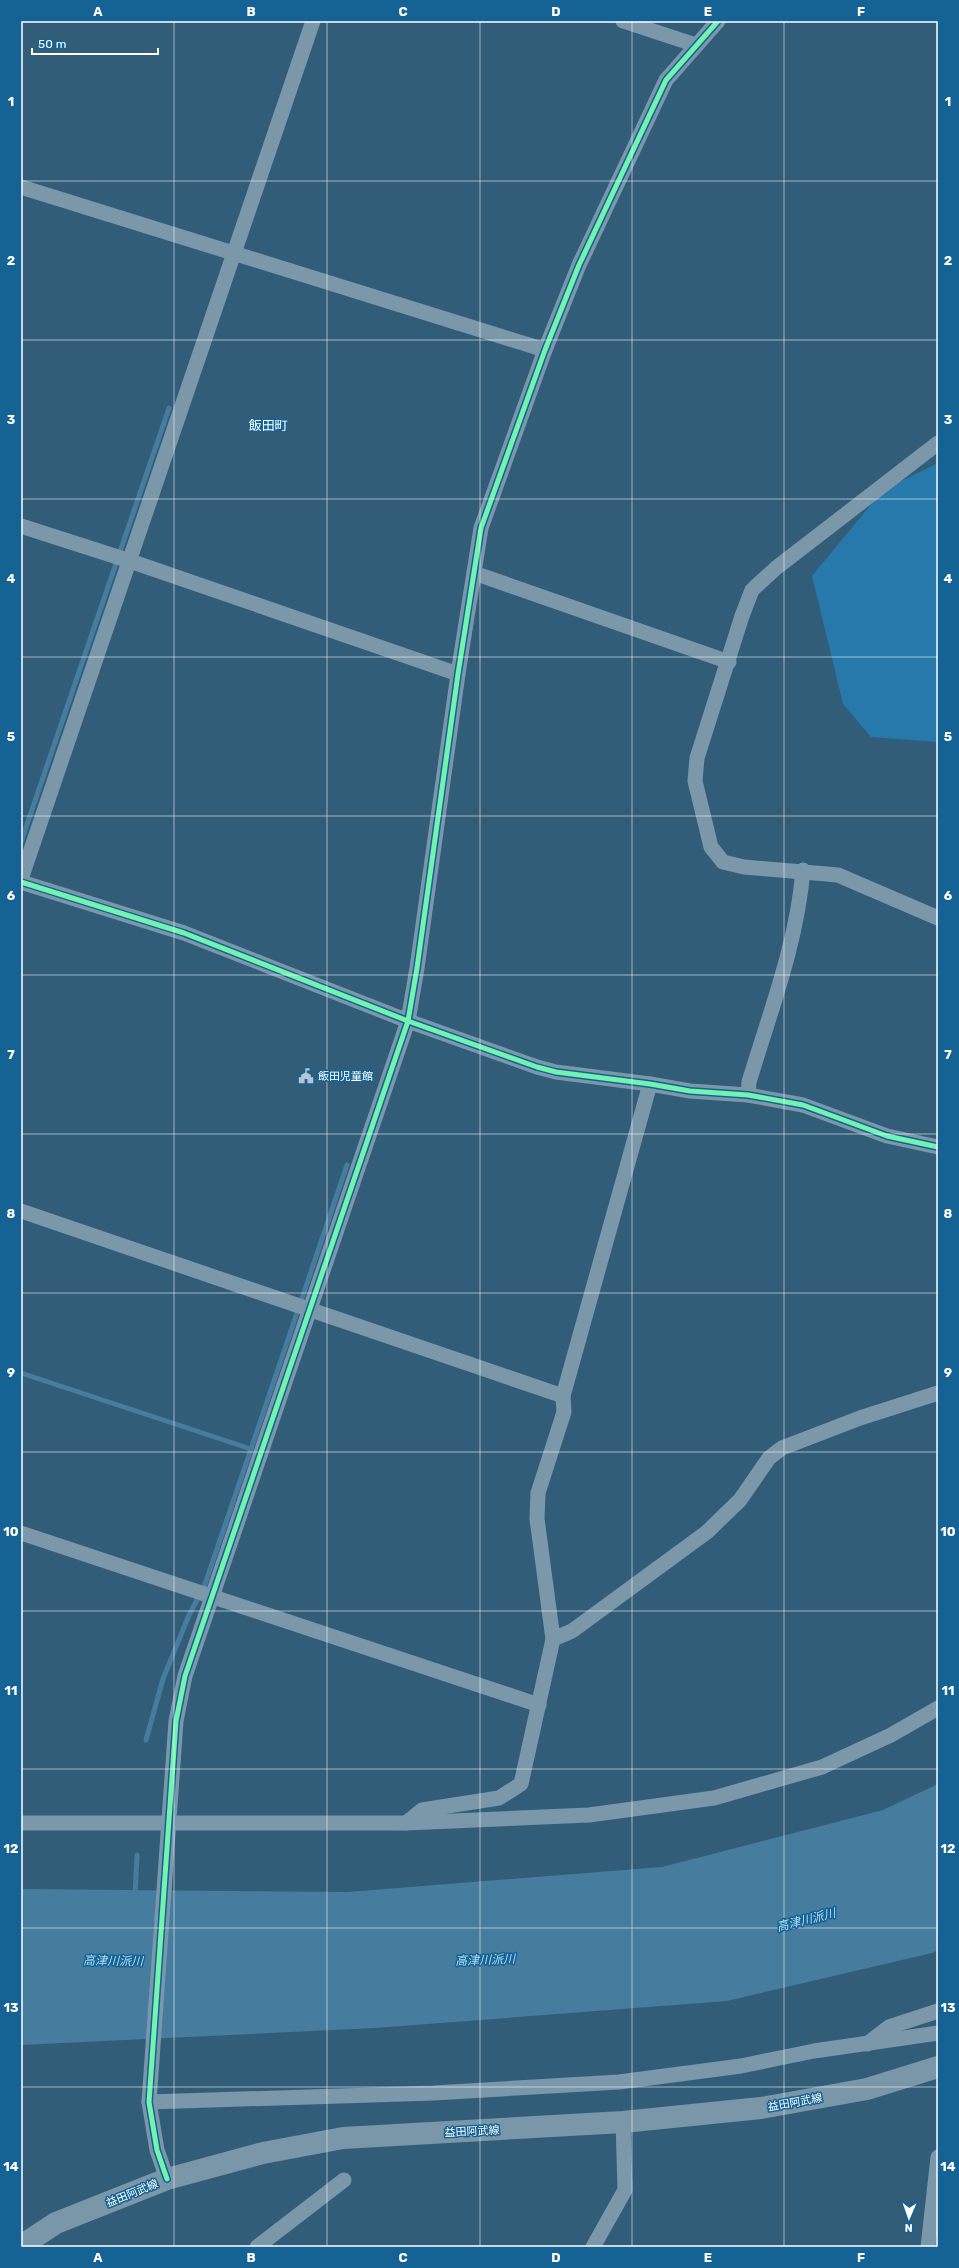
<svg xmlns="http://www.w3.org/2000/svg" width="959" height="2268" viewBox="0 0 959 2268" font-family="Rubik,'Noto Sans JP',sans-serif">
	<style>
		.green { fill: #2679aa }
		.water { fill: #467c9e }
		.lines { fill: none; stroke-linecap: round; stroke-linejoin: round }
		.stream { stroke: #467c9e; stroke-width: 5 }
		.minor { stroke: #7b98ab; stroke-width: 15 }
		.primary { stroke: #7997a9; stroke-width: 22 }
		.cycleway-casing { stroke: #156395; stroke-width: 8 }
		.cycleway { stroke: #73f3ae; stroke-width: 5 }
		.grid { fill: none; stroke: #fff; stroke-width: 1; stroke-opacity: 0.55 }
		.labels { text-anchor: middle; stroke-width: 3; stroke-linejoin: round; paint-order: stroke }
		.poi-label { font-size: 11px; fill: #fff; stroke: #156395; text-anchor: start }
		.street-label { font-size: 11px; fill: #fff; stroke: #156395 }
		.water-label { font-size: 12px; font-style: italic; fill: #b2def8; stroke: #156395 }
		.quarter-label { font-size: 13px; fill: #fff; stroke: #156395 }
		.neatline { fill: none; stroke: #fff; stroke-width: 1.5 }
		.grid-label { font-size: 13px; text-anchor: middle; font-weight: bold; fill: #fff }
	</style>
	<rect width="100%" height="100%" fill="#325d78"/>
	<polygon class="green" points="938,463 938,742 871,737 843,704 812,576 883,490"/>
	<polygon class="water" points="938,1784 938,1950 932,1953 727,2001 375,2028 21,2045 21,1889 348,1892 662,1867 883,1810"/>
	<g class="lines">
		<g class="stream">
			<polyline points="21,842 169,408"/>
			<polyline points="21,1373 251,1449 204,1587 189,1615 163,1679 146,1740"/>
			<polyline points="251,1449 347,1165"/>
			<polyline points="135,1896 137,1855"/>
		</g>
		<g class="minor">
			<polyline points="623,21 696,45"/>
			<polyline points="21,187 545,350"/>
			<polyline points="938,443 776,568 752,590 742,616 697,758 695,781 711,847 723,862 744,867 838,875 938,918"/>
			<polyline points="21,526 130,561 458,674"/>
			<polyline points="474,573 729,662"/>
			<polyline points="21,879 313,21"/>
			<polyline points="21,882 184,933 408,1021 537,1067 556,1072 650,1084 690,1091 748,1095 803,1105 887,1136 938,1147"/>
			<path d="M748,1095L749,1082C770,1012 797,943 803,870"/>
			<polyline points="21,1211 563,1396"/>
			<polyline points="21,1533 539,1705"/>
			<polyline points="553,1639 572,1631 707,1532 740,1500 769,1458 782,1448 860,1418 938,1393"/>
			<polyline points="21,1823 406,1823 589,1815 714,1798 822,1767 891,1735 938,1708"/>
			<polyline points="406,1823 422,1810 499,1798 521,1784 553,1639 537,1519 538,1493 564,1412 563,1396 650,1084"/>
			<polyline points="867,2044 889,2027 938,2011"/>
			<polyline points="149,2102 434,2093 619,2082 741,2066 814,2051 938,2033"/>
			<polyline points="167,2179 157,2150 149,2102 176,1721 185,1676 408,1021 417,968 458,674 481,528 545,350 579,265 666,80 718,21"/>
			<polyline points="257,2247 344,2180"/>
			<polyline points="593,2247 625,2190 623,2122"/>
			<polyline points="928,2247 938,2157"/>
		</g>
		<polyline class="primary" points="21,2246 56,2223 167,2179 263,2153 343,2138 623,2122 761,2108 867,2089 938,2067"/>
		<g class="cycleway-casing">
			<g id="cycleway">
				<polyline points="21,882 184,933 408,1021 537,1067 556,1072 650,1084 690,1091 748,1095 803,1105 887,1136 938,1147"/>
				<polyline points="167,2179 157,2150 149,2102 176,1721 185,1676 408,1021 417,968 458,674 481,528 545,350 579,265 666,80 718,21"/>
			</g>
		</g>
		<use href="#cycleway" class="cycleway"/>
	</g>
	<path class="grid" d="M174,21V2247M327,21V2247M480,21V2247M632,21V2247M784,21V2247M21,181H938M21,340H938M21,499H938M21,657H938M21,816H938M21,975H938M21,1134H938M21,1293H938M21,1452H938M21,1611H938M21,1769H938M21,1928H938M21,2087H938"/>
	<defs>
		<g id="civic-bare" transform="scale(1.2)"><path d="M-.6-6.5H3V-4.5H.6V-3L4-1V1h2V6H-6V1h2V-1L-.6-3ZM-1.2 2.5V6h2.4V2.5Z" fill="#b7c6d0" stroke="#156395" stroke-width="2.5" paint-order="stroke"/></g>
	</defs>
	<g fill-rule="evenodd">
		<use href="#civic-bare" x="306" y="1076"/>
	</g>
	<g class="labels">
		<g class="poi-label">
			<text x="318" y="1080">飯田児童館</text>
		</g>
		<g class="street-label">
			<text transform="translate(795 2102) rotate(-10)" y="4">益田阿武線</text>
			<text transform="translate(472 2131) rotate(-3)" y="4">益田阿武線</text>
			<text transform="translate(132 2193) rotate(-22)" y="4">益田阿武線</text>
		</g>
		<g class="water-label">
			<text transform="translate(806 1920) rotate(-14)" y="4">高津川派川</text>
			<text transform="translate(485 1960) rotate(-2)" y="4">高津川派川</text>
			<text transform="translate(113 1961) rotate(1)" y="4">高津川派川</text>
		</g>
		<g class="quarter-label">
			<text x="268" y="430">飯田町</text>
		</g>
	</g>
	<rect width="959" height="2268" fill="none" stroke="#156395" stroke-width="44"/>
	<g transform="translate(909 2218) rotate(182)" stroke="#156395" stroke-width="3" paint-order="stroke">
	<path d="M0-3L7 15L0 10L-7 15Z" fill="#ffffff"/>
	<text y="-6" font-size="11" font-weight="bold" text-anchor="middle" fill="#ffffff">N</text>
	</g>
	<path d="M32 48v6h126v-6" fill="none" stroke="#ffffff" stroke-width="2"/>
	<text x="38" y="48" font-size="12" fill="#ffffff" stroke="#156395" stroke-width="3" paint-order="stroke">50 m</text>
	<rect x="22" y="22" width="915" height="2224" class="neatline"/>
	<g class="grid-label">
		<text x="98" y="16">A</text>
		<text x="251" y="16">B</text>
		<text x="403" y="16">C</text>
		<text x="556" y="16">D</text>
		<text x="708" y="16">E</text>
		<text x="861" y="16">F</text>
		<text x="11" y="106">1</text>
		<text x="948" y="106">1</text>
		<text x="11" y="265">2</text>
		<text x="948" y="265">2</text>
		<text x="11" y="424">3</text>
		<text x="948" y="424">3</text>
		<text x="11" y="583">4</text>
		<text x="948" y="583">4</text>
		<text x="11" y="741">5</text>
		<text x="948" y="741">5</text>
		<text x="11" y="900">6</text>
		<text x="948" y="900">6</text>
		<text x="11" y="1059">7</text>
		<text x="948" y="1059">7</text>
		<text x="11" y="1218">8</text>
		<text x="948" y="1218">8</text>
		<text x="11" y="1377">9</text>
		<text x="948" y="1377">9</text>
		<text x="11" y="1536">10</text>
		<text x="948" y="1536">10</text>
		<text x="11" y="1695">11</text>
		<text x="948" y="1695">11</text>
		<text x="11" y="1853">12</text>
		<text x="948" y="1853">12</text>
		<text x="11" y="2012">13</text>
		<text x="948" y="2012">13</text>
		<text x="11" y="2171">14</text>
		<text x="948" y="2171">14</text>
		<text x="98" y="2262">A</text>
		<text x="251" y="2262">B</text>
		<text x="403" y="2262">C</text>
		<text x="556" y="2262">D</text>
		<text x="708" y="2262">E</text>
		<text x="861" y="2262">F</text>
	</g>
</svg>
